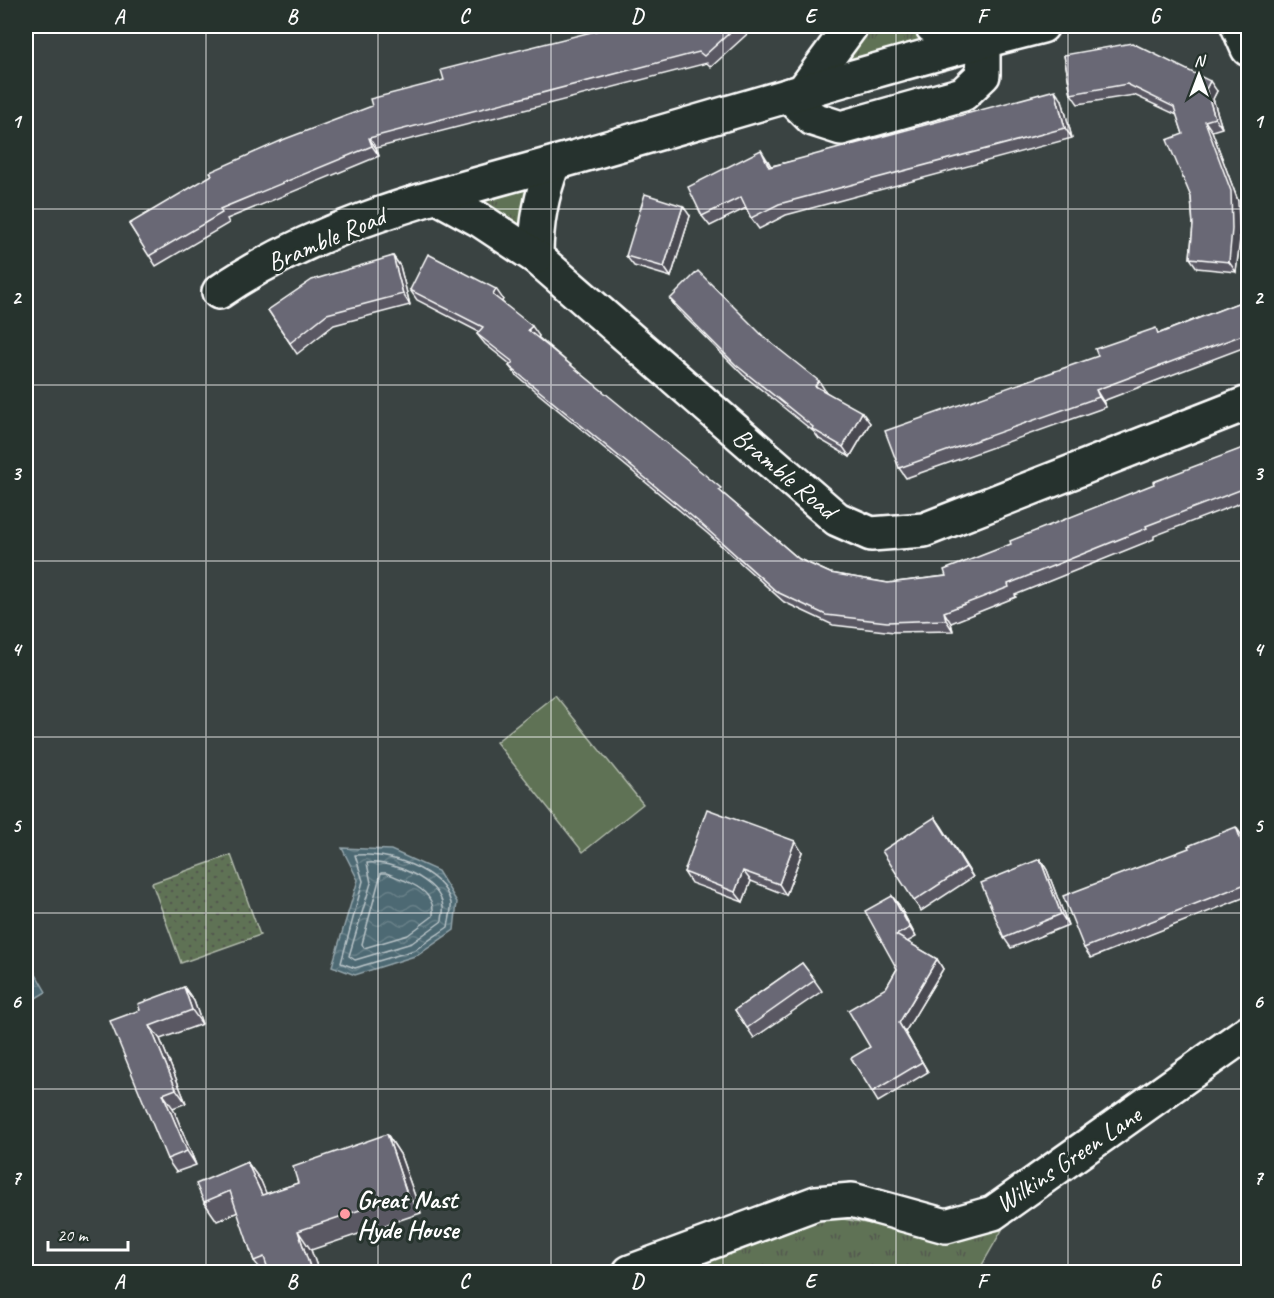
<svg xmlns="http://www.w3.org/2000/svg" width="1274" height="1298" viewBox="0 0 1274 1298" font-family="Caveat,sans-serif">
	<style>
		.grass { fill: url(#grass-tufts); stroke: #afb8aa; stroke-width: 1.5 }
		.garden { fill: url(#garden-dots); stroke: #afb8aa; stroke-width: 1.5 }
		.pitch { fill: #5f7254; stroke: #afb8aa; stroke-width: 1.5 }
		.water { fill: url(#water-waves); stroke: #94a5ab; stroke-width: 1.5 }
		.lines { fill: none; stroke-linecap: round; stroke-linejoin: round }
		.shore { stroke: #b8c3c7; stroke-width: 1.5 }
		.minor-casing { stroke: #fff; stroke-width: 38 }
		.minor { stroke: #26332d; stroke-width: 33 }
		.wall { fill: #5a5964; stroke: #fff; stroke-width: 1.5 }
		.shaded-wall { fill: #4a4951; stroke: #fff; stroke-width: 1.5 }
		.building { fill: #696874; stroke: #fff; stroke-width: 1.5 }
		.grid { fill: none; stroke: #fff; stroke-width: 1.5; stroke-opacity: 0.55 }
		.poi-dot { fill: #ff9aa2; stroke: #26332d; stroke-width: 2 }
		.labels { text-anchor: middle; stroke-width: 6; stroke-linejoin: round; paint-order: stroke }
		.street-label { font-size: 26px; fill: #fff; stroke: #26332d }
		.poi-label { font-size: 26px; font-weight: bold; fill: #fff; stroke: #26332d; text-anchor: start }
		.neatline { fill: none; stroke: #fff; stroke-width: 2 }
		.grid-label { font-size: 20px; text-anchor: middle; font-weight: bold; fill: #fff }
	</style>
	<defs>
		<pattern id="grass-tufts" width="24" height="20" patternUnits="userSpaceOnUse" patternTransform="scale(1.5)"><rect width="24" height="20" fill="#5f7254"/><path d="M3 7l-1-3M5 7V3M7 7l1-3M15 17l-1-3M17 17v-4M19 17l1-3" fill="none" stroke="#53594f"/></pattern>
		<pattern id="garden-dots" width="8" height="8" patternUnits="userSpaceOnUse" patternTransform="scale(1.5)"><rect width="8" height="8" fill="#5f7254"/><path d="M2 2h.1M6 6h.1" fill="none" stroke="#53594f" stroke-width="1.8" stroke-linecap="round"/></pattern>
		<pattern id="water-waves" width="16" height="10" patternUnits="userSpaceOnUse" patternTransform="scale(1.5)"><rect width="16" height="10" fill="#4d6973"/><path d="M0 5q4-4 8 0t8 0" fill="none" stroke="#688088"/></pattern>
	</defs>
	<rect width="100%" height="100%" fill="#3a4342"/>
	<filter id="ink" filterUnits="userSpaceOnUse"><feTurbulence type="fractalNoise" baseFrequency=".0167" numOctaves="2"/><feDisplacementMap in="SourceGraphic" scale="12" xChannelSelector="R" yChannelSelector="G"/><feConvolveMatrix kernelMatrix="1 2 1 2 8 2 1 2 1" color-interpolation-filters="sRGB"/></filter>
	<g filter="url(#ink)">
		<g class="grass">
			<polygon points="866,26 915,26 930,33 931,38 850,61 845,57"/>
			<polygon points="527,182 532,189 525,223 519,226 479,206 480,196"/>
			<polygon points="821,1215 944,1237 1002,1230 978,1272 681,1272 756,1238"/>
		</g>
		<polygon class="garden" points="231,855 260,935 181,963 152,883"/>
		<polygon class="pitch" points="555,695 643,804 583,852 496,742"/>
		<g class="water">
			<polygon points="342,848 391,850 438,871 457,902 454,930 418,955 355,975 332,966 358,880"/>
			<polygon points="26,957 46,992 26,1004"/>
		</g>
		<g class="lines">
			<g class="shore">
				<path d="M355,855C386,852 442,868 451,903C452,909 449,921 448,927L415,950L355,968L341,963L363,881Z"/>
				<path d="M367,863C390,860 441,880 443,907C444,911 442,917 442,921L412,943L355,960L349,956L371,883Z"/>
				<path d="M381,873H386C406,881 436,889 433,916L408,935L364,948L362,944Z"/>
			</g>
			<g class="minor-casing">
				<g id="minor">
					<polyline points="932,26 967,45"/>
					<polyline points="1238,26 1248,49"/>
					<polyline points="804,90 851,26"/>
					<polyline points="789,95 813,119 841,128 963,94 983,75 983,41"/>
					<path d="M553,164C541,196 536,223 536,257L837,519L871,534L924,530L1248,403"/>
					<polyline points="438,197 480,220 536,257"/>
					<path d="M219,292C326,218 459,191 583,155C736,111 888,65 1042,26"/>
					<polyline points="630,1272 816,1203 852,1200 946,1226 993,1213 1248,1032"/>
				</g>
			</g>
			<use href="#minor" class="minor"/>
		</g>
		<g class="wall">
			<polygon points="615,26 756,26 711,67 707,63 376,148 379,156 227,219 229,223 156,266 129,224 444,80"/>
			<polygon points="1064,55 1217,91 1213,99 1222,128 1212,131 1238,201 1240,239 1236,272 1197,268 1190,258 1193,225 1191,197 1183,134 1177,115 1134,95 1078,104 1071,94"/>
			<polygon points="1062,100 1072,138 786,215 759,229 751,218 746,208 710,226 702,216 768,161 771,166"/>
			<polygon points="690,216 671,277 634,266 626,256"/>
			<polygon points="393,256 400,266 410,305 334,325 297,354 268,310"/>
			<polygon points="410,290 503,299 502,302 539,336 538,337 727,497 799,559 830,573 888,583 946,576 1011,544 1248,446 1248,500 1154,536 1154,539 1015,595 1016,597 951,623 953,631 894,632 833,625 784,602 707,533 517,376 509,366 510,364 485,344 477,334 479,332 417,300"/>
			<polygon points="670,299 765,338 826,392 870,423 850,457 819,439 814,432 743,375 677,309"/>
			<polygon points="1248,299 1248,346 1103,401 1106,407 906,478 899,468 1160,333"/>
			<polygon points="935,817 973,877 921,911 914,901"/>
			<polygon points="1243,837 1248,851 1248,896 1091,958 1084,948"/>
			<polygon points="802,852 786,895 751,881 743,902 691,883 684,872"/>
			<polygon points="1040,859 1047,870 1068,925 1011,948 1004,938"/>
			<polygon points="892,896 899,905 916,937 907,942 937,959 943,969 905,1032 928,1072 878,1102 872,1092 870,1047 886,988 897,969"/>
			<polygon points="802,963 822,991 754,1038 735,1010"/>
			<polygon points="184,987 194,1001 202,1024 160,1039 186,1103 173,1108 196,1165 176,1172 167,1159 140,1010"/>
			<polygon points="387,1134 400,1154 421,1213 311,1250 319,1272 263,1272 254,1261 238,1212 217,1221 204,1202 247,1162 261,1181 266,1194 298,1183"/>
		</g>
		<g class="shaded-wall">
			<polygon points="1210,81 1217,91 1213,99 1222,128 1215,118 1206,89"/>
			<polygon points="1055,90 1062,100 1072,138 1065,128"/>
			<polygon points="1205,121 1212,131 1238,201 1240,239 1236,272 1229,262"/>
			<polygon points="369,138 376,148 379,156 372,146"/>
			<polygon points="761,150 768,161 776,177 769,167"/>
			<polygon points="683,206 690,216 671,277 664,267"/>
			<polygon points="393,256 400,266 410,305 403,294"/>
			<polygon points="496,289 503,299 500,305 493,295"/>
			<polygon points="532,326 539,336 536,340 528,330"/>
			<polygon points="819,381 826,392 822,397 815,386"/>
			<polygon points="1096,390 1103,401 1106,407 1099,397"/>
			<polygon points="862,412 870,423 850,457 843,447"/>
			<polygon points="944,612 951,623 953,631 946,620"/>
			<polygon points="935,817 942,827 973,877 966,867"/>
			<polygon points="1236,827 1243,837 1248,851 1248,859"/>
			<polygon points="795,841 802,852 786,895 779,884"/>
			<polygon points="1040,859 1047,870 1068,925 1061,914"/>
			<polygon points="743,871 751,881 743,902 735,892"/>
			<polygon points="892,896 899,905 916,937 910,928"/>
			<polygon points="937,959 943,969 905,1032 928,1072 899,1023"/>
			<polygon points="184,987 194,1001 202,1024 192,1010"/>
			<polygon points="150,1026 160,1039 186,1103 176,1089"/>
			<polygon points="163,1094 173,1108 196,1165 187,1151"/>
			<polygon points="387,1134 400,1154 421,1213 407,1194"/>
			<polygon points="247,1162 261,1181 275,1214 262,1195"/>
			<polygon points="298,1231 311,1250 319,1272 314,1272 310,1267"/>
		</g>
		<g class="building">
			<polygon points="615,26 737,26 704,56 699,52 369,138 372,146 220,209 222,213 149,256 129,224 212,175 210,172 285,139 372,106 370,99 444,80 441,70"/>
			<polygon points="1132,43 1210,81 1206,89 1215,118 1205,121 1231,191 1232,229 1229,262 1190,258 1193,225 1191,197 1167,140 1183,134 1174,107 1127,84 1071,94 1064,55"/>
			<polygon points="1055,90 1065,128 779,204 751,218 741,197 702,216 688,187 761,150 769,167"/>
			<polygon points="645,194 683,206 664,267 626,256"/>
			<polygon points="428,254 496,289 493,295 532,326 528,330 721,488 719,490 799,559 830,573 888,583 946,576 944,570 1011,544 1010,541 1154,484 1153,482 1248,446 1248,487 1146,526 1147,528 1008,584 1009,587 944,612 946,620 887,622 826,615 777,592 700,523 509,366 513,362 477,334 483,327 410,290"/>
			<polygon points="393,256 403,294 327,314 290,343 268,310 312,280"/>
			<polygon points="698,271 765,338 819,381 815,386 862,412 843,447 812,429 813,427 736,365 670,299"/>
			<polygon points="1248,299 1248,333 1096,390 1099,397 899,468 885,431 1098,356 1095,349 1156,328 1158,334"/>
			<polygon points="707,809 795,841 779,884 743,871 735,892 684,872"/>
			<polygon points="935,817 966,867 914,901 882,851"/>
			<polygon points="1236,827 1248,859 1248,883 1084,948 1063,896 1189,848 1188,846"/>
			<polygon points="1040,859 1061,914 1004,938 981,883"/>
			<polygon points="892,896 910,928 896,935 937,959 899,1023 922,1062 872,1092 851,1058 870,1047 848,1010 886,988 897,969 865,911"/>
			<polygon points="802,963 815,980 747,1028 735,1010"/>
			<polygon points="184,987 192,1010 150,1026 176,1089 163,1094 187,1151 167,1159 110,1021 140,1010 138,1004"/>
			<polygon points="387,1134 407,1194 298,1231 310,1267 293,1272 269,1272 264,1257 254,1261 230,1191 204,1202 196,1184 247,1162 262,1195 298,1183 293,1167"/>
		</g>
	</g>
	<path class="grid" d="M206,26V1272M378,26V1272M551,26V1272M723,26V1272M896,26V1272M1068,26V1272M26,209H1248M26,385H1248M26,561H1248M26,737H1248M26,913H1248M26,1089H1248"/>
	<circle class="poi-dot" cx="345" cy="1214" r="6"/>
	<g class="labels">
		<g class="street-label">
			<text transform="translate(326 239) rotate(-23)" y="9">Bramble Road</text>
			<text transform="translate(785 473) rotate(40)" y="9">Bramble Road</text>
			<text transform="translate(1068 1159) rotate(-34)" y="9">Wilkins Green Lane</text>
		</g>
		<g class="poi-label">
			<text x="357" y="1208">Great Nast<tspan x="357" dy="30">Hyde House</tspan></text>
		</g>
	</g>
	<rect width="1274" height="1298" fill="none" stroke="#26332d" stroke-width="66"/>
	<g transform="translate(1199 75)" stroke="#26332d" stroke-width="4.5" paint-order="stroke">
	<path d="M0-4.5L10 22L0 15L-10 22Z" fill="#ffffff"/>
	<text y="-9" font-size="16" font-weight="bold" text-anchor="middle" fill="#ffffff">N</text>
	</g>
	<path d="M48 1241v9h80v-9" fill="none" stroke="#ffffff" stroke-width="3"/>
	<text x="57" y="1241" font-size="18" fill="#ffffff" stroke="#26332d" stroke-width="4.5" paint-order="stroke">20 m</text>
	<rect x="33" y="33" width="1208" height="1232" class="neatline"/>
	<g class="grid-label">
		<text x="119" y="23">A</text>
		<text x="292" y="23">B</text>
		<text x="464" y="23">C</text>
		<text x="637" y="23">D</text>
		<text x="810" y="23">E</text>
		<text x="982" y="23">F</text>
		<text x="1155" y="23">G</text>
		<text x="16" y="128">1</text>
		<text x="1258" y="128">1</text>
		<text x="16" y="304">2</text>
		<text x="1258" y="304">2</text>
		<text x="16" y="480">3</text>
		<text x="1258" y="480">3</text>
		<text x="16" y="656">4</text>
		<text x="1258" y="656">4</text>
		<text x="16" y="832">5</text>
		<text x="1258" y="832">5</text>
		<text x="16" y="1008">6</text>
		<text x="1258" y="1008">6</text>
		<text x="16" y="1184">7</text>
		<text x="1258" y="1184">7</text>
		<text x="119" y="1288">A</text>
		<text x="292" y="1288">B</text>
		<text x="464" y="1288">C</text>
		<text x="637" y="1288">D</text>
		<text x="810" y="1288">E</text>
		<text x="982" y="1288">F</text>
		<text x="1155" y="1288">G</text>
	</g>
</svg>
